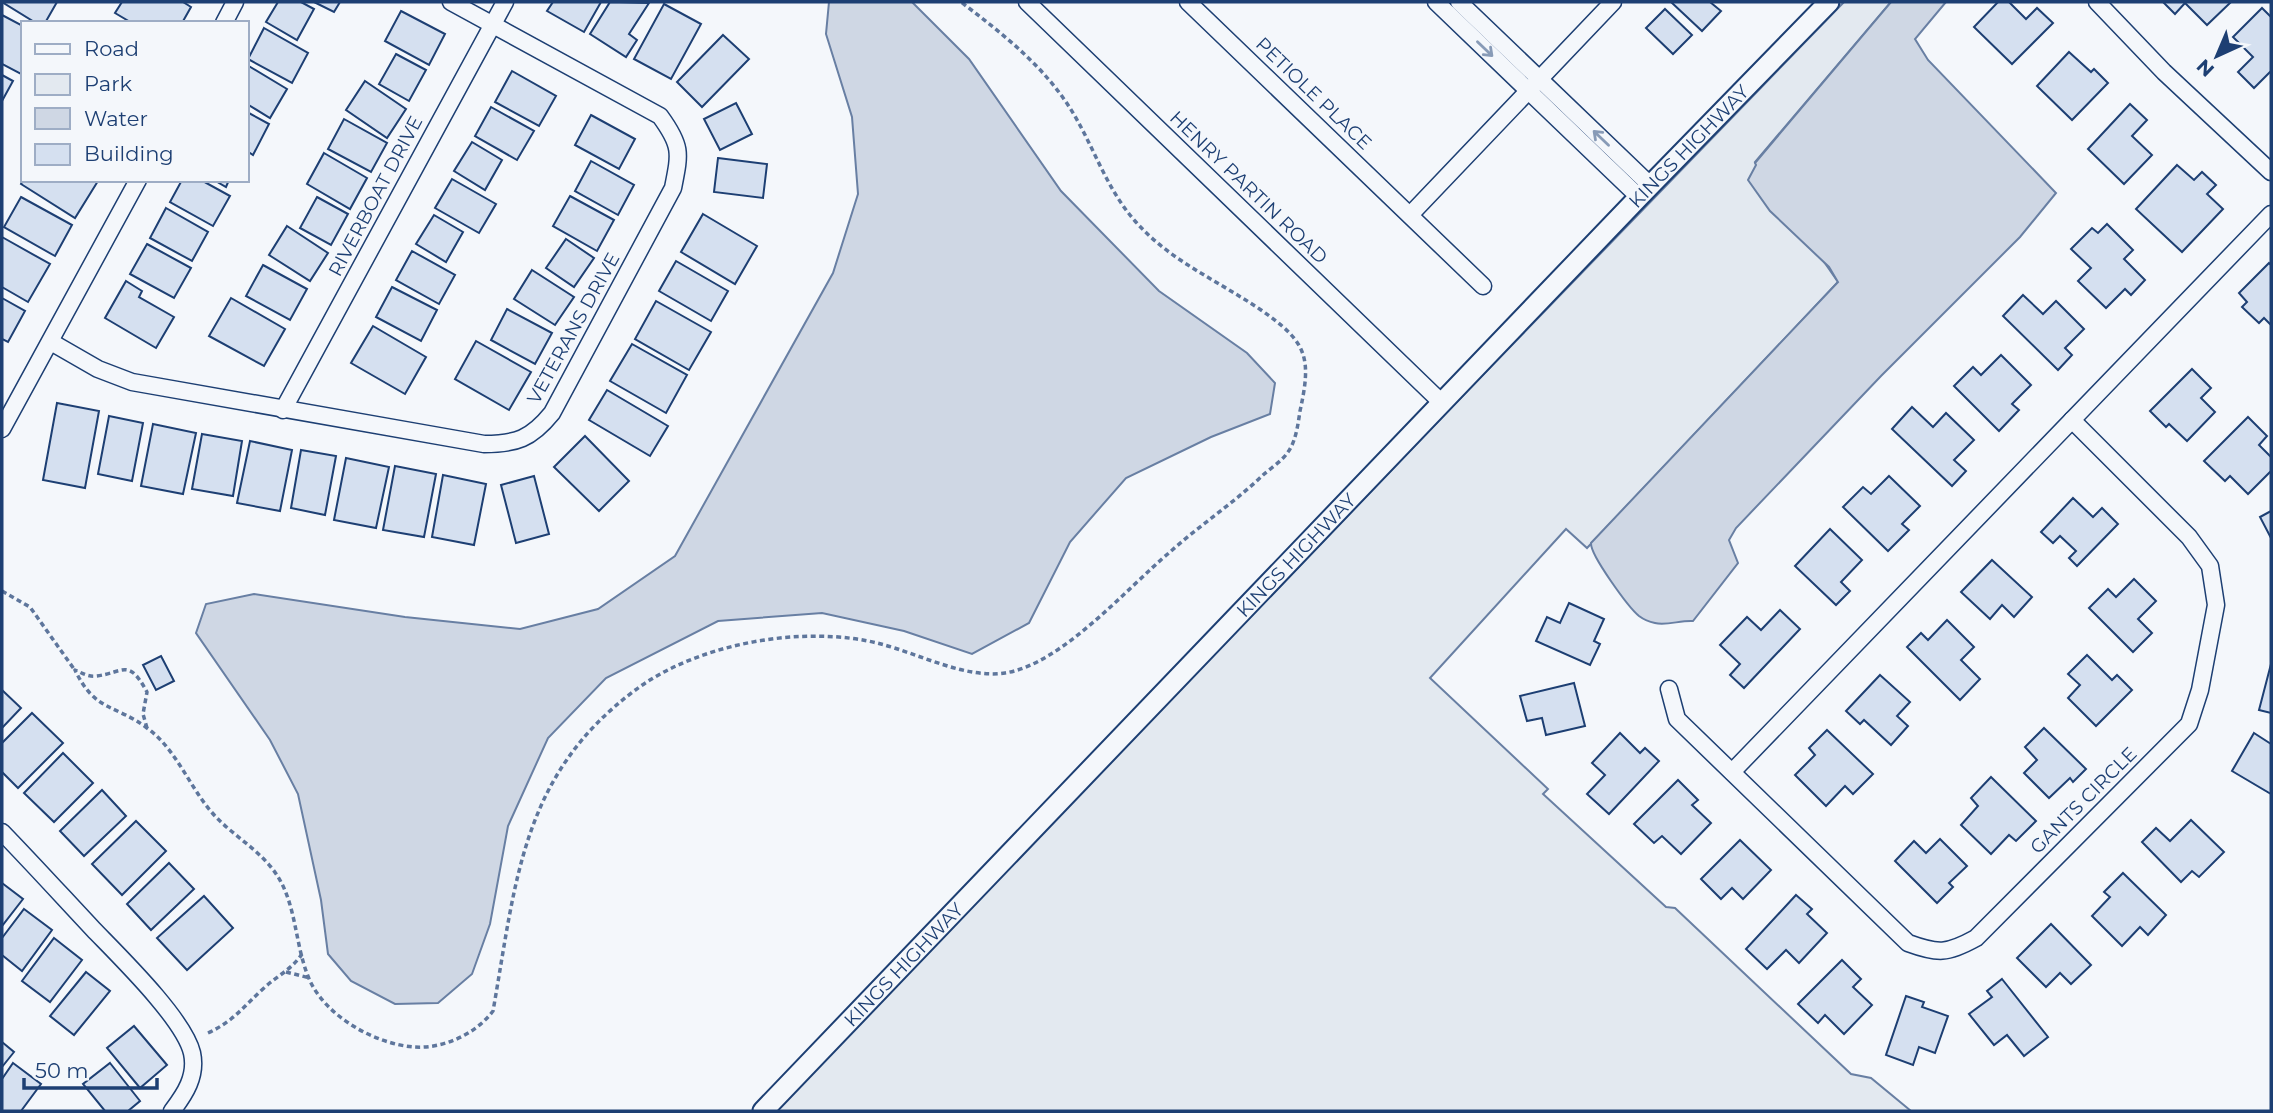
<svg xmlns="http://www.w3.org/2000/svg" width="2273" height="1113" viewBox="0 0 2273 1113" font-family="Montserrat,sans-serif">
	<style>
		.green { fill: #e3e9f0; stroke: #687fa3; stroke-width: 2 }
		.water { fill: #cfd7e4; stroke: #687fa3; stroke-width: 2 }
		.building { fill: #d5e0f0; stroke: #1d3f73; stroke-width: 2 }
		.lines { fill: none; stroke-linecap: round; stroke-linejoin: round }
		.minor-casing { stroke: #1d3f73; stroke-width: 19 }
		.tertiary-casing { stroke: #1d3f73; stroke-width: 23 }
		.path { stroke: #5e769c; stroke-width: 3.5; stroke-dasharray: 5 3.5; stroke-linecap: butt }
		.minor { stroke: #f4f7fb; stroke-width: 16 }
		.tertiary { stroke: #f4f7fb; stroke-width: 19 }
		.oneway { stroke: #889bb7 }
		.labels { text-anchor: middle; stroke-width: 5; stroke-linejoin: round; paint-order: stroke }
		.street-label { font-size: 19px; fill: #1d3f73; stroke: #f4f7fb }
	</style>
	<rect width="100%" height="100%" fill="#f4f7fb"/>
	<polygon class="green" points="1844,2 1891,2 1755,162 1838,282 1587,548 1566,529 1430,678 1548,789 1543,794 1666,907 1675,908 1851,1074 1871,1078 1911,1111 776,1111 1449,410"/>
	<g class="water">
		<polygon points="829,2 912,2 969,59 1061,191 1159,291 1247,353 1275,383 1270,414 1211,437 1126,478 1070,542 1029,623 972,654 904,631 822,613 718,621 606,678 548,738 508,826 490,924 472,974 438,1003 395,1004 351,981 328,954 321,900 298,794 270,740 196,633 206,604 254,594 405,617 520,629 598,609 675,556 833,273 858,194 852,117 826,34"/>
		<path d="M1891,2H1946L1915,39L1928,60L2056,193L2020,237L1881,376L1736,528L1729,540L1738,563L1693,621C1681,620 1666,626 1655,623C1650,622 1643,619 1639,616C1629,608 1590,555 1591,543L1838,282L1829,267L1770,211L1748,180L1756,165L1755,163Z"/>
	</g>
	<g class="building">
		<polygon points="2,2 57,2 45,23 36,23"/>
		<polygon points="122,2 183,2 191,7 182,23 132,23 115,13"/>
		<polygon points="278,2 301,2 314,9 297,40 266,22"/>
		<polygon points="314,2 340,2 334,12"/>
		<polygon points="553,2 601,2 584,32 547,11"/>
		<polygon points="610,2 649,3 629,34 637,40 626,57 590,34"/>
		<polygon points="1671,2 1710,2 1721,11 1702,31"/>
		<polygon points="1998,2 2009,2 2026,19 2037,8 2053,23 2012,64 1974,27"/>
		<polygon points="2163,2 2231,2 2207,25 2185,3 2175,14"/>
		<polygon points="664,4 701,24 671,79 634,59"/>
		<polygon points="2262,8 2271,17 2271,71 2254,88 2238,72 2253,57 2233,37"/>
		<polygon points="1665,9 1692,35 1673,54 1646,28"/>
		<polygon points="401,11 445,34 429,65 385,41"/>
		<polygon points="2,15 23,26 21,74 2,64"/>
		<polygon points="264,28 308,53 292,83 248,59"/>
		<polygon points="723,35 749,59 702,107 677,82"/>
		<polygon points="2069,52 2091,72 2094,69 2108,83 2072,120 2037,86"/>
		<polygon points="396,54 426,70 409,101 379,84"/>
		<polygon points="247,65 287,89 270,118 247,104"/>
		<polygon points="512,71 556,96 539,126 495,102"/>
		<polygon points="2,75 13,81 2,101"/>
		<polygon points="365,81 406,109 387,138 346,110"/>
		<polygon points="736,103 752,134 720,150 704,119"/>
		<polygon points="2130,104 2147,120 2132,136 2152,155 2124,184 2088,149"/>
		<polygon points="491,107 534,131 517,160 475,136"/>
		<polygon points="247,112 269,124 253,155 247,151"/>
		<polygon points="591,115 635,139 619,169 575,145"/>
		<polygon points="344,119 387,143 371,172 328,149"/>
		<polygon points="472,142 502,160 485,190 454,171"/>
		<polygon points="324,153 367,178 350,209 307,184"/>
		<polygon points="718,158 767,164 763,198 714,192"/>
		<polygon points="591,161 634,185 618,215 575,191"/>
		<polygon points="2177,165 2194,180 2202,172 2216,185 2207,194 2223,209 2182,252 2136,209"/>
		<polygon points="452,179 496,204 479,233 435,208"/>
		<polygon points="23,180 96,180 98,181 75,218 21,184"/>
		<polygon points="182,180 201,180 230,196 213,226 170,202"/>
		<polygon points="214,180 229,180 226,187"/>
		<polygon points="570,196 614,220 597,251 553,226"/>
		<polygon points="21,197 72,225 55,256 4,227"/>
		<polygon points="317,197 348,214 331,245 300,228"/>
		<polygon points="166,208 208,232 192,261 150,238"/>
		<polygon points="703,214 757,246 735,284 681,252"/>
		<polygon points="434,215 463,232 446,262 416,244"/>
		<polygon points="2107,224 2133,250 2124,259 2145,280 2131,295 2125,289 2106,308 2078,281 2091,268 2071,249 2092,228 2098,233"/>
		<polygon points="287,226 328,253 310,281 269,255"/>
		<polygon points="2,237 50,264 28,302 2,287"/>
		<polygon points="566,239 594,258 574,287 546,268"/>
		<polygon points="147,244 191,268 174,298 130,274"/>
		<polygon points="412,251 455,275 439,304 396,280"/>
		<polygon points="676,261 728,291 711,321 659,291"/>
		<polygon points="2269,263 2271,265 2271,325 2264,318 2259,323 2242,307 2247,302 2239,293"/>
		<polygon points="263,265 307,289 290,320 246,296"/>
		<polygon points="532,270 574,297 555,325 514,299"/>
		<polygon points="126,281 142,291 139,297 174,317 156,348 105,318"/>
		<polygon points="392,287 437,310 421,341 376,317"/>
		<polygon points="2023,295 2043,314 2056,301 2084,329 2065,348 2072,355 2058,370 2003,316"/>
		<polygon points="2,298 25,311 8,342 2,339"/>
		<polygon points="231,298 285,329 264,366 209,336"/>
		<polygon points="656,301 711,332 689,370 635,339"/>
		<polygon points="507,309 552,333 535,364 491,340"/>
		<polygon points="373,326 426,357 405,394 351,363"/>
		<polygon points="476,341 531,372 509,410 455,379"/>
		<polygon points="632,344 687,375 666,413 610,381"/>
		<polygon points="2001,355 2031,385 2012,404 2019,410 1999,431 1954,386 1973,367 1981,375"/>
		<polygon points="2192,369 2211,388 2201,398 2215,412 2187,441 2169,424 2166,427 2150,411"/>
		<polygon points="607,390 668,426 650,456 589,420"/>
		<polygon points="57,403 99,411 85,488 43,480"/>
		<polygon points="1912,407 1933,427 1946,413 1974,440 1954,460 1966,471 1952,486 1892,429"/>
		<polygon points="109,416 143,423 132,481 98,474"/>
		<polygon points="2248,417 2267,436 2259,445 2271,457 2271,471 2248,494 2230,476 2225,481 2204,461"/>
		<polygon points="153,424 196,433 183,494 141,486"/>
		<polygon points="202,434 242,441 233,496 192,489"/>
		<polygon points="585,436 629,481 599,511 554,467"/>
		<polygon points="250,441 292,450 280,511 237,503"/>
		<polygon points="301,450 336,456 325,515 291,508"/>
		<polygon points="346,458 389,467 376,528 334,520"/>
		<polygon points="395,466 436,474 424,537 383,530"/>
		<polygon points="443,475 486,484 474,545 432,537"/>
		<polygon points="534,476 549,534 516,543 501,485"/>
		<polygon points="1889,476 1920,506 1902,524 1909,530 1888,551 1843,507 1863,487 1871,494"/>
		<polygon points="2073,498 2093,517 2102,508 2118,524 2077,566 2069,558 2076,551 2060,536 2053,543 2041,532"/>
		<polygon points="2271,511 2271,538 2260,517"/>
		<polygon points="1830,529 1862,560 1841,582 1850,591 1836,605 1795,566"/>
		<polygon points="1992,560 2032,597 2014,617 2002,605 1990,619 1961,592"/>
		<polygon points="2134,579 2156,601 2138,619 2152,633 2133,652 2089,608 2108,589 2116,597"/>
		<polygon points="1569,603 1604,619 1594,641 1600,644 1590,665 1536,641 1547,617 1560,623"/>
		<polygon points="1780,610 1800,629 1744,688 1730,675 1740,664 1720,645 1747,617 1761,630"/>
		<polygon points="1947,620 1974,647 1961,660 1980,679 1960,700 1907,647 1921,633 1928,640"/>
		<polygon points="2087,655 2112,680 2117,675 2132,690 2096,726 2068,698 2080,685 2068,674"/>
		<polygon points="161,656 174,681 156,690 143,665"/>
		<polygon points="2271,664 2271,713 2259,710"/>
		<polygon points="1880,675 1910,702 1897,716 1908,726 1891,745 1864,720 1860,724 1846,711"/>
		<polygon points="1574,683 1585,726 1546,735 1542,718 1527,721 1520,696"/>
		<polygon points="2,690 21,708 2,728"/>
		<polygon points="32,713 63,743 18,788 2,772 2,743"/>
		<polygon points="2044,728 2086,769 2073,782 2070,778 2049,798 2024,773 2037,760 2025,747"/>
		<polygon points="1827,730 1873,774 1853,794 1845,786 1826,806 1795,775 1815,755 1809,748"/>
		<polygon points="1620,733 1640,753 1645,748 1659,761 1609,814 1587,794 1605,775 1592,763"/>
		<polygon points="2254,733 2271,744 2271,794 2232,771"/>
		<polygon points="63,753 93,783 54,822 24,793"/>
		<polygon points="1991,777 2036,821 2016,841 2009,835 1991,854 1961,825 1978,806 1971,798"/>
		<polygon points="1678,780 1698,800 1692,805 1711,823 1681,854 1662,836 1654,843 1634,824"/>
		<polygon points="102,790 126,816 84,856 60,831"/>
		<polygon points="2191,820 2224,852 2199,877 2192,871 2181,882 2142,842 2156,828 2170,841"/>
		<polygon points="136,821 166,851 122,895 92,864"/>
		<polygon points="1940,839 1967,866 1949,883 1953,887 1937,903 1895,861 1914,841 1926,853"/>
		<polygon points="1740,840 1771,870 1743,899 1732,888 1721,899 1701,879"/>
		<polygon points="169,863 194,889 151,930 127,904"/>
		<polygon points="2123,873 2166,915 2148,935 2140,927 2122,946 2092,916 2110,897 2104,892"/>
		<polygon points="2,883 23,899 2,926"/>
		<polygon points="1796,895 1812,909 1807,914 1827,933 1799,963 1786,950 1767,969 1746,949"/>
		<polygon points="204,896 233,928 187,970 157,938"/>
		<polygon points="24,909 52,930 22,971 2,955 2,938"/>
		<polygon points="2051,924 2091,965 2071,984 2060,973 2046,987 2017,958"/>
		<polygon points="54,938 82,960 50,1002 22,981"/>
		<polygon points="1842,960 1861,979 1853,987 1872,1005 1844,1034 1825,1015 1818,1023 1798,1004"/>
		<polygon points="86,972 110,991 74,1035 50,1016"/>
		<polygon points="2002,979 2048,1037 2024,1056 2007,1035 1994,1045 1969,1014 1992,997 1987,991"/>
		<polygon points="1906,996 1924,1002 1922,1007 1948,1016 1935,1053 1919,1047 1913,1065 1886,1055"/>
		<polygon points="134,1026 167,1065 140,1088 107,1048"/>
		<polygon points="2,1042 14,1052 2,1067"/>
		<polygon points="13,1063 41,1084 21,1111 2,1111 2,1079"/>
		<polygon points="110,1063 140,1101 128,1111 105,1111 83,1084"/>
	</g>
	<g class="lines">
		<g class="minor-casing">
			<g id="minor">
				<polyline points="1027,2 1442,403"/>
				<polyline points="1188,2 1483,286"/>
				<polyline points="1436,2 1639,197"/>
				<polyline points="1459,2 1650,185"/>
				<polyline points="2097,2 2164,72 2271,172"/>
				<polyline points="224,23 235,2"/>
				<polyline points="1410,215 1613,2"/>
				<path d="M51,342L98,369L132,382L484,444C516,444 531,439 552,413L673,188C680,153 682,146 660,116L451,2"/>
				<polyline points="283,410 505,2"/>
				<polyline points="2,429 138,180"/>
				<path d="M1669,689L1677,719L1908,943C1938,954 1947,954 1976,938L2189,724L2200,690L2216,605L2210,566L2189,537L2072,420"/>
				<polyline points="1732,772 2271,214"/>
				<path d="M2,832C33,864 63,897 93,929C119,956 184,1019 192,1053C197,1076 185,1094 172,1111"/>
			</g>
		</g>
		<g class="tertiary-casing">
			<g id="tertiary">
				<path id="s1" d="M763,1111L1639,197L1829,2"/>
			</g>
		</g>
		<g class="path">
			<polyline points="2,591 30,607 74,669"/>
			<path d="M147,728L143,714L147,692C128,657 124,673 96,676C88,677 82,673 75,670C95,712 115,704 147,728C179,751 191,793 219,820C235,836 255,848 270,866C298,898 293,943 310,981C327,1017 375,1044 414,1047C443,1049 476,1034 493,1011C516,882 521,776 634,691C697,643 805,624 881,644C919,654 966,679 1005,673C1062,664 1126,589 1170,552C1200,525 1234,503 1263,475C1271,468 1282,461 1288,452C1296,441 1298,424 1300,411C1312,357 1307,342 1261,310C1217,280 1170,261 1135,221C1104,186 1092,140 1066,102C1038,61 1000,32 961,2"/>
			<polyline points="286,972 310,978"/>
			<path d="M208,1033C234,1021 244,1006 264,988C277,976 292,969 302,954"/>
		</g>
		<use href="#minor" class="minor"/>
		<use href="#tertiary" class="tertiary"/>
	</g>
	<defs><path id="oneway-shaft" d="M-6 0H5M1.5-3L5.5 0L1.5 3" fill="none" stroke-width="1.6" stroke-linecap="round" stroke-linejoin="round" transform="scale(1.75)"/></defs>
	<g class="oneway">
		<use href="#oneway-shaft" transform="translate(1485 49) rotate(44)"/>
		<use href="#oneway-shaft" transform="translate(1601 138) rotate(-136)"/>
	</g>
	<g class="labels">
		<g class="street-label">
			<text transform="translate(1314 93) rotate(44)" y="7">PETIOLE PLACE</text>
			<text dy="7" stroke="none"><textPath href="#s1" startOffset="1337">KINGS HIGHWAY</textPath></text>
			<text transform="translate(1249 187) rotate(44)" y="7">HENRY PARTIN ROAD</text>
			<text transform="translate(375 196) rotate(-62)" y="7">RIVERBOAT DRIVE</text>
			<text transform="translate(573 328) rotate(-61)" y="7">VETERANS DRIVE</text>
			<text dy="7" stroke="none"><textPath href="#s1" startOffset="770">KINGS HIGHWAY</textPath></text>
			<text transform="translate(2083 800) rotate(-45)" y="7">GANTS CIRCLE</text>
			<text dy="7" stroke="none"><textPath href="#s1" startOffset="203">KINGS HIGHWAY</textPath></text>
		</g>
	</g>
	<rect width="2273" height="1113" fill="none" stroke="#1d3f73" stroke-width="7"/>
	<rect x="21" y="21" width="228" height="161" fill="#f4f7fb" stroke="#9eadc5" stroke-width="2"/>
	<rect x="35" y="44" width="35" height="10" fill="#f4f7fb" stroke="#9eadc5" stroke-width="2"/>
	<text x="84" y="56" font-size="21" fill="#1d3f73">Road</text>
	<rect x="35" y="74" width="35" height="21" fill="#e3e9f0" stroke="#9eadc5" stroke-width="2"/>
	<text x="84" y="91" font-size="21" fill="#1d3f73">Park</text>
	<rect x="35" y="108" width="35" height="21" fill="#cfd7e4" stroke="#9eadc5" stroke-width="2"/>
	<text x="84" y="126" font-size="21" fill="#1d3f73">Water</text>
	<rect x="35" y="144" width="35" height="21" fill="#d5e0f0" stroke="#9eadc5" stroke-width="2"/>
	<text x="84" y="161" font-size="21" fill="#1d3f73">Building</text>
	<g transform="translate(2217 56) rotate(224)" stroke="#f4f7fb" stroke-width="5" paint-order="stroke">
	<path d="M0-5L12 26L0 18L-12 26Z" fill="#1d3f73"/>
	<text y="-10" font-size="19" font-weight="bold" text-anchor="middle" fill="#1d3f73">N</text>
	</g>
	<path d="M24 1078v10h133v-10" fill="none" stroke="#1d3f73" stroke-width="3.5"/>
	<text x="35" y="1078" font-size="21" fill="#1d3f73" stroke="#f4f7fb" stroke-width="5" paint-order="stroke">50 m</text>
</svg>
